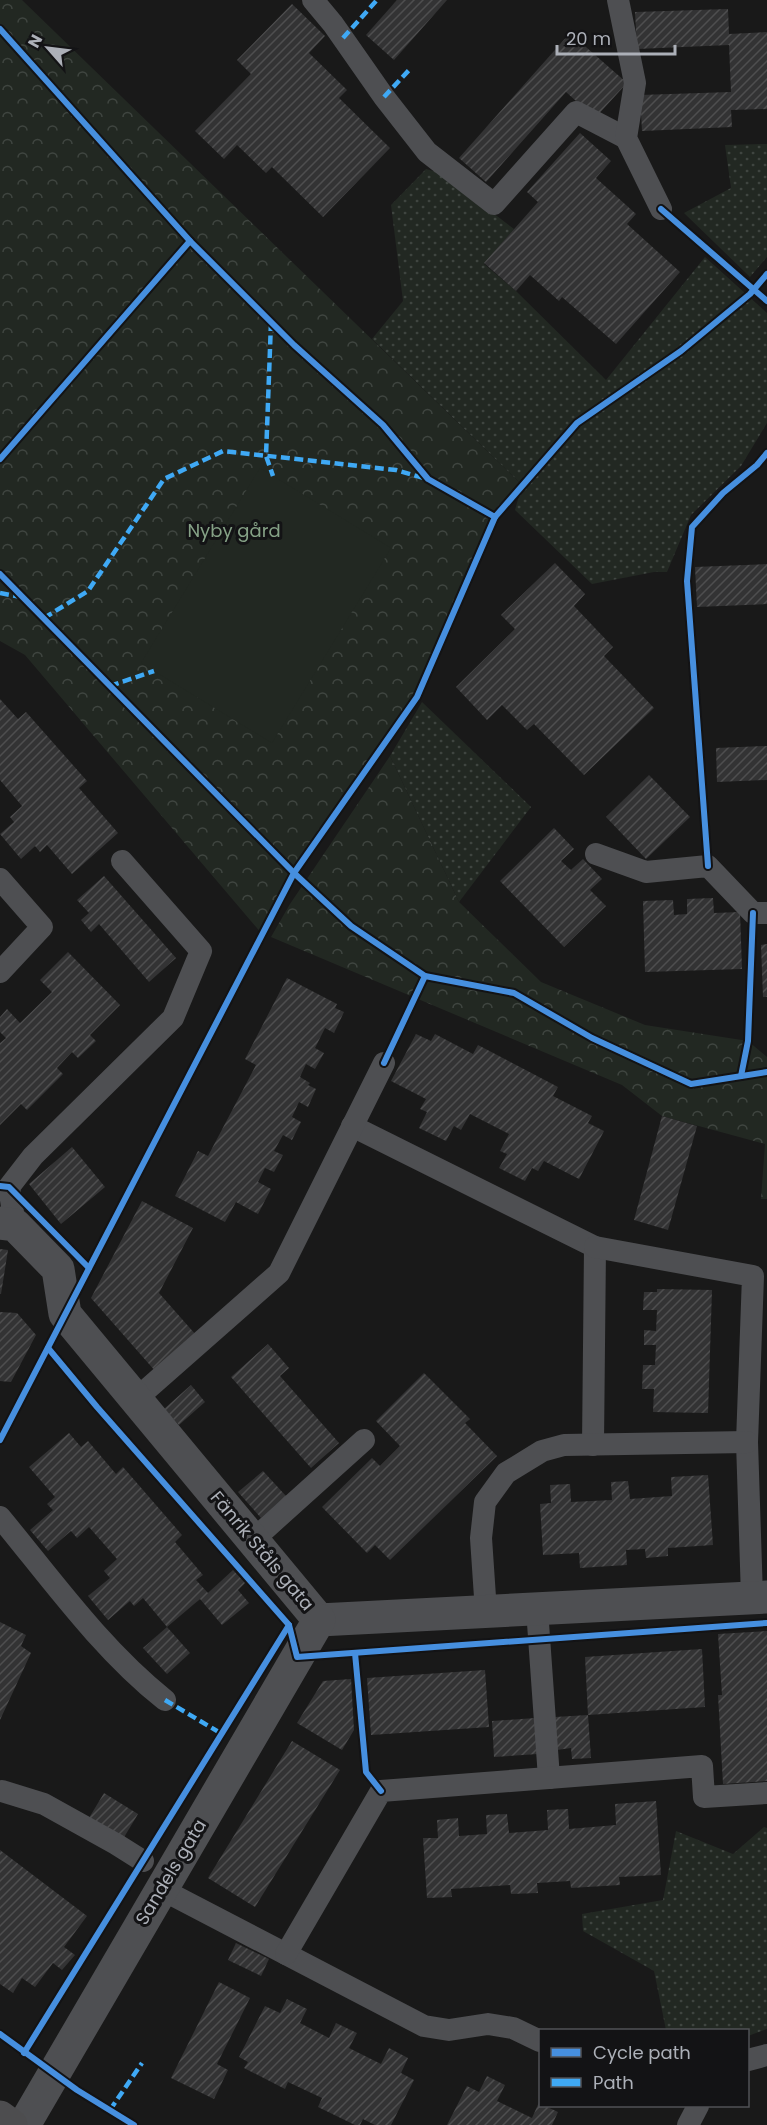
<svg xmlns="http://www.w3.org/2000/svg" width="767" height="2125" viewBox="0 0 767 2125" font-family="Poppins,sans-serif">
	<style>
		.grass { fill: url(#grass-dots) }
		.park { fill: url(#park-crowns) }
		.pitch { fill: #222822 }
		.building { fill: url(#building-hatch) }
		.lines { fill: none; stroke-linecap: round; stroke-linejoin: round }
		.service { stroke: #4e4f52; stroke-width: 22 }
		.minor { stroke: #4e4f52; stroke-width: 33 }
		.secondary { stroke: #4d4d4f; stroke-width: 33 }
		.quiet { stroke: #3fa9f5; stroke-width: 4.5; stroke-dasharray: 9 4.5; stroke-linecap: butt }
		.cycleway-casing { stroke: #131315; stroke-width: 10 }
		.cycleway { stroke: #468fdf; stroke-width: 6 }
		.labels { text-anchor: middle; stroke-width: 6; stroke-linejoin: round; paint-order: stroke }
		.park-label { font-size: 18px; fill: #85a186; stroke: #131315 }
		.street-label { font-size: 18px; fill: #acb0b8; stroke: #131315 }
	</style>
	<defs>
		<pattern id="grass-dots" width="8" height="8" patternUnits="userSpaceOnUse" patternTransform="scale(1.5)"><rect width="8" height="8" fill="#222822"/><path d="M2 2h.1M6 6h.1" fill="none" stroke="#3f4540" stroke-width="1.8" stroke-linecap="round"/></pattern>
		<pattern id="park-crowns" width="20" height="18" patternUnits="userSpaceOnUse" patternTransform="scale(1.5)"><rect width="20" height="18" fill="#222822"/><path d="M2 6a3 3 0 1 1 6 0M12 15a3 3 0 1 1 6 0" fill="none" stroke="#3f4540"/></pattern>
		<pattern id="building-hatch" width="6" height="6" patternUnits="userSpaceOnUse" patternTransform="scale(1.5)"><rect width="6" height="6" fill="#333334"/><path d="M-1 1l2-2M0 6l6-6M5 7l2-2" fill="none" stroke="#4e4e4f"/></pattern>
	</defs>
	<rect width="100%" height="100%" fill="#191919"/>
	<g class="grass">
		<polygon points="767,144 767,257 750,277 684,213 731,188 725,145"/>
		<polygon points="426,169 441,173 514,229 484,264 516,291 606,380 705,257 767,313 767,423 741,466 691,515 667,572 654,572 592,584 515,510 522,485 372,339 403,301 391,205"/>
		<polygon points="422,702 531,807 459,902 390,756"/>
		<polygon points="764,1827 767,1828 767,2029 748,2036 748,2030 666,2030 654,1971 583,1931 582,1914 663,1900 676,1831 733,1854"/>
	</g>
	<g class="park">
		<polygon points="0,0 22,0 522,485 495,517 417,697 294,873 262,934 25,655 0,641"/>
		<polygon points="390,756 459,902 541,982 645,1025 748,1041 767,1057 767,1199 761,1199 765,1144 662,1116 622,1085 271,937 290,904"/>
	</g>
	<polygon class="pitch" points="260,468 391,548 272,743 141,663"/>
	<g class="building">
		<polygon points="397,0 447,0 394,60 366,35"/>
		<polygon points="292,4 325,36 309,53 347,90 339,98 390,148 323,217 272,167 266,173 237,145 224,159 195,131 251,74 237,60"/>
		<polygon points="728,9 729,34 767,32 767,109 731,110 732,127 642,131 640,95 731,92 729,45 637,49 635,12"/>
		<polygon points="570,33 627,83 595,118 566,92 486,182 459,158"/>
		<polygon points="580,133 611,161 596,178 636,214 627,224 680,272 616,344 562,297 559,301 530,275 516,291 484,263 538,202 527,192"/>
		<polygon points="555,563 585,594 574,606 613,647 604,656 654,708 584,775 534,724 527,730 502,705 487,720 456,687 515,629 501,615"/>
		<polygon points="767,564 767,604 697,607 695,567"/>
		<polygon points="0,699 18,719 26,712 87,781 79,788 118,833 72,874 47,845 40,852 35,846 21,859 0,834 14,822 10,817 22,806 0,780"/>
		<polygon points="767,746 767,780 717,782 716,748"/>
		<polygon points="649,775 690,817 646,859 606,817"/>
		<polygon points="554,828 574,849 561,861 571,870 583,859 602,879 590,890 606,906 564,947 500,881"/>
		<polygon points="104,876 176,958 149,982 99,924 91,932 81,920 89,913 77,900"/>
		<polygon points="713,898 714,913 740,912 742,969 645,972 643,901 673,900 674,915 687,914 687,899"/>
		<polygon points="767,944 767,997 763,997 761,945"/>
		<polygon points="68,952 120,1005 90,1035 96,1041 78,1058 72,1052 57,1068 63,1074 27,1110 21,1104 0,1125 0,1043 6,1038 0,1032 0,1017 7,1009 20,1023 52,992 40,980"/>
		<polygon points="287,978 337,1004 335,1008 344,1012 334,1033 325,1028 315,1048 324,1053 315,1069 306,1064 300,1077 310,1083 308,1085 316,1089 308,1107 299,1102 292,1117 301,1122 292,1140 283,1135 274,1151 283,1155 274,1172 265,1168 258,1182 271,1189 258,1214 236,1202 225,1222 175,1196 198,1151 208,1156 256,1065 245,1059"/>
		<polygon points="416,1034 431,1041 435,1034 473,1054 478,1045 558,1087 553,1096 592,1116 588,1123 604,1131 579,1179 544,1161 538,1171 532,1168 525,1181 499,1168 507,1154 500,1151 509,1134 470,1114 461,1130 454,1126 446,1141 419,1128 427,1112 420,1109 426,1099 391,1081"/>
		<polygon points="662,1116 697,1126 668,1230 634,1220"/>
		<polygon points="72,1147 105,1187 61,1224 29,1184"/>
		<polygon points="142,1201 193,1228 159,1293 196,1335 156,1372 91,1298"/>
		<polygon points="0,1249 8,1250 1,1294 0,1294"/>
		<polygon points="657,1289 712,1290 708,1413 653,1412 654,1389 642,1389 643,1365 655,1365 656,1345 644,1345 644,1330 656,1331 657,1310 643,1310 644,1292 657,1292"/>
		<polygon points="0,1312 17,1313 36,1335 11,1382 0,1381"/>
		<polygon points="268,1344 289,1368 280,1376 339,1443 311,1468 231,1377"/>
		<polygon points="424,1373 470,1419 465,1423 497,1456 390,1560 375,1545 367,1553 322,1507 372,1458 380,1466 400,1446 376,1421"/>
		<polygon points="191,1385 205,1402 179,1425 164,1409"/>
		<polygon points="69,1433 81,1447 88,1441 116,1474 123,1467 182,1535 175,1542 203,1575 196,1580 208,1593 233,1570 245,1583 238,1590 249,1603 222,1625 200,1599 167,1627 143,1598 134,1606 130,1601 108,1620 88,1596 110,1578 104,1571 117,1559 89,1527 77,1538 71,1531 48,1551 30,1530 53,1510 47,1504 55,1497 29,1467"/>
		<polygon points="263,1471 286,1496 261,1518 238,1492"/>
		<polygon points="708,1475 713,1545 668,1548 668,1556 646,1558 645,1549 626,1550 627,1565 580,1568 579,1553 543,1555 540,1504 551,1503 550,1485 570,1484 571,1502 612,1500 611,1482 628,1481 630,1499 672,1496 671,1477"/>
		<polygon points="0,1622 26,1635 21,1646 31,1653 0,1720"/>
		<polygon points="167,1627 190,1653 167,1674 143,1648"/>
		<polygon points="767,1631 767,1781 723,1784 718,1695 722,1695 718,1634"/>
		<polygon points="702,1649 705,1707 588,1715 585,1657"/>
		<polygon points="485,1670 489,1727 371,1735 367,1678"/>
		<polygon points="351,1679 354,1730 342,1750 297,1723 323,1681"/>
		<polygon points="588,1715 591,1758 572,1759 571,1748 557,1750 555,1717"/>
		<polygon points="535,1718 538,1754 494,1757 492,1721"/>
		<polygon points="292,1741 340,1770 255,1907 208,1878"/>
		<polygon points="104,1793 138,1814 123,1839 89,1818"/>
		<polygon points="656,1801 661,1875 619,1877 620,1885 571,1888 570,1881 537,1883 538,1893 511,1894 510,1885 451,1889 452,1897 427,1898 423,1838 438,1838 437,1820 458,1818 459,1836 487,1834 486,1815 507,1814 509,1833 548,1830 547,1810 568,1809 569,1829 616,1825 615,1804"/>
		<polygon points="0,1850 87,1916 64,1947 75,1955 62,1970 53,1963 35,1987 22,1978 13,1993 0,1984"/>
		<polygon points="236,1943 269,1959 261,1976 228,1960"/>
		<polygon points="219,1982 250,1998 217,2064 228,2070 214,2099 171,2078"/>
		<polygon points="287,1999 307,2009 300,2023 329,2038 336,2023 357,2033 349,2048 381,2064 389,2048 408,2058 401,2073 414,2080 391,2125 375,2125 363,2119 360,2125 355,2125 318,2107 322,2098 288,2082 285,2089 244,2068 248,2062 239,2057 265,2006 280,2013"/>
		<polygon points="487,2076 505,2085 497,2101 532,2118 540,2100 540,2106 545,2106 558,2112 552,2125 447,2125 467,2086 479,2092"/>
	</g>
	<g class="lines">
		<g class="service">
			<polyline points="313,0 333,24 384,97 427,152 494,204 576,112 626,138"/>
			<polyline points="618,0 635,83 626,138 661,209"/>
			<polyline points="596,854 646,872 708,866 753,913 767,913"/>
			<polyline points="0,879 42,927 0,972"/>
			<polyline points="352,1126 595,1247 593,1445"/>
			<polyline points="15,1225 9,1187 33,1156 173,1018 201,951 122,861"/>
			<polyline points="595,1247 753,1276 747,1442 752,1597"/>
			<polyline points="136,1399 279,1273 384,1063"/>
			<path d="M0,1517C52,1580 101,1649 165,1700"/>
			<polyline points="253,1540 364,1440"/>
			<polyline points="537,1609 549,1778"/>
			<polyline points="486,1612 481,1538 485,1502 506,1473 542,1451 564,1445 747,1442"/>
			<polyline points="2,1791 44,1804 116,1844 143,1861"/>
			<polyline points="161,1889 424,2026 449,2030 488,2024 513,2028 540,2041"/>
			<polyline points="286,1954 381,1791 702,1766 704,1797 767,1793"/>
			<polyline points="748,2060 767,2055"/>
			<polyline points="688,2125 698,2106"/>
		</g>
		<g class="minor">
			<polyline points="0,1223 15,1225 58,1269 65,1314 319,1620 767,1597"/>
			<polyline points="24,2125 319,1620"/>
		</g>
		<polyline class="secondary" points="0,2117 11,2125"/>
		<g class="quiet">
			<polyline points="343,38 377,0"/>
			<polyline points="384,97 410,69"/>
			<polyline points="271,322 266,456 273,476"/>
			<polyline points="0,593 21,597"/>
			<polyline points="44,618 88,591 164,479 223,451 396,470 427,479"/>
			<polyline points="110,686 154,671"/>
			<polyline points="165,1700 222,1734"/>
			<polyline points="110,2110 142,2063"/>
		</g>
		<g class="cycleway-casing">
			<g id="cycleway">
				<polyline points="0,29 190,241 294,345 383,425 428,479 495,517 577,423 681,351 750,294 767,274"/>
				<polyline points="661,209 767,301"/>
				<polyline points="0,459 190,241"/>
				<polyline points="0,574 294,873 351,926 425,976 514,993 592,1038 691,1084 767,1072"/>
				<polyline points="708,866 687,581 692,527 723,493 757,465 767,453"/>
				<polyline points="384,1063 425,976"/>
				<polyline points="741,1076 748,1041 753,913"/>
				<polyline points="0,1186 9,1187 89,1268"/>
				<polyline points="48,1348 97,1407 289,1625 297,1657 767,1623"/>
				<polyline points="0,1440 294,873 417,697 495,517"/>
				<polyline points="355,1653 366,1772 381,1791"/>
				<polyline points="0,2034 77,2090 134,2125"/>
				<polyline points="24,2053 289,1625"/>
			</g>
		</g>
		<use href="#cycleway" class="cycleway"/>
	</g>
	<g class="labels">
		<g class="park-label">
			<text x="234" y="537">Nyby gård</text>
		</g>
		<g class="street-label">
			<text transform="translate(262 1551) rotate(50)" y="6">Fänrik Ståls gata</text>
			<text transform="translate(171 1872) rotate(-59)" y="6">Sandels gata</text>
		</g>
	</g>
	<rect x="539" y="2029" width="210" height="78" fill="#131315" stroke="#505256" stroke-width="1.5"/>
	<rect x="551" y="2048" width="30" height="9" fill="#468fdf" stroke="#505256" stroke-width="1.5"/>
	<text x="593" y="2059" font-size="18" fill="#acb0b8">Cycle path</text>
	<rect x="551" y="2078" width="30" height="9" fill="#3fa9f5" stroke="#505256" stroke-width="1.5"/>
	<text x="593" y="2089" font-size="18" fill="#acb0b8">Path</text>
	<g transform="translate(48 48) rotate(298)" stroke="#131315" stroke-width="4.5" paint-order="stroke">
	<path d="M0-4.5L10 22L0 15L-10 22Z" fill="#acb0b8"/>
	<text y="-9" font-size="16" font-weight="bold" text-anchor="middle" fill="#acb0b8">N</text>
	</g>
	<path d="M557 45v9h118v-9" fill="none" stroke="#acb0b8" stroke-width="3"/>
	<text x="566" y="45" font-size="18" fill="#acb0b8" stroke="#131315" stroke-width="4.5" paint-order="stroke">20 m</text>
</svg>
